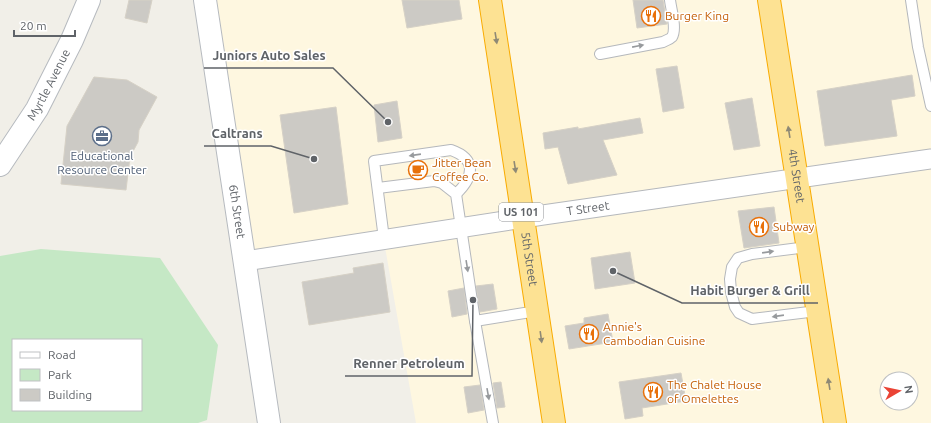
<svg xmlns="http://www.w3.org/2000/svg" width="931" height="423" viewBox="0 0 931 423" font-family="Ubuntu,sans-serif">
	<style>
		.commercial { fill: #fef7e0; fill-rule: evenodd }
		.green { fill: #c5e8c5; fill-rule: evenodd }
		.building { fill: #cccac5; stroke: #d6d1c6 }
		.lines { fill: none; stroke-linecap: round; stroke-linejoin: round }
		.lane-casing { stroke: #b5b8bc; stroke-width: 12 }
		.street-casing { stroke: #b5b8bc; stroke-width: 21 }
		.secondary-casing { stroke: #b6babf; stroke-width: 24 }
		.highway-casing { stroke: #f9ab00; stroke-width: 24 }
		.lane { stroke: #fff; stroke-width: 10 }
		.street { stroke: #fff; stroke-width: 19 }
		.secondary { stroke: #fff; stroke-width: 22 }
		.highway { stroke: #fde293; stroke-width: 22 }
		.oneway { fill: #8e8975 }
		.oneway2 { fill: #979a9d }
		.labels { text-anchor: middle; stroke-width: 3; stroke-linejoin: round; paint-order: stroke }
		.shield { fill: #fff; stroke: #8f9295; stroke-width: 1 }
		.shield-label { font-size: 11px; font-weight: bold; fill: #5f6368 }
		.food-label { font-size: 12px; fill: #c56008; stroke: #fff; text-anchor: start }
		.street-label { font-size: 12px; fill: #5f6368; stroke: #fff }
		.service-label { font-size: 12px; fill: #4e5e75; stroke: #fff }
		.leader { fill: none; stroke: #5f6368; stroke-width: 1.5 }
		.callout-dot { fill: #5f6368; stroke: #fff; stroke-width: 1.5 }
		.callout-label { font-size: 13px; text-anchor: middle; font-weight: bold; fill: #5f6368; stroke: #fff; stroke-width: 3; stroke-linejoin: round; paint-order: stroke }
	</style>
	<rect width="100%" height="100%" fill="#f1efe8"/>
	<path class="commercial" d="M212,0H931V423H416L385,247L256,268ZM887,379H911V403H887Z"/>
	<path class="green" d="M41,249L160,258L218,345L207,420L198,423H0V256ZM13,340H141V410H13Z"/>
	<g class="building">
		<polygon points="129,0 152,0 147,23 125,18"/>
		<polygon points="402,0 459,0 462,19 407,28"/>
		<polygon points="633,0 663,0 667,24 637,28"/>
		<polygon points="677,66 684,108 663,112 656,69"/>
		<polygon points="912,75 915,96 891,100 897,136 825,146 817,91"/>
		<polygon points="94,77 127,80 157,97 139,130 138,142 130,157 126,190 61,184 67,126"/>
		<polygon points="752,98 760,146 734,150 725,103"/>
		<polygon points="397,101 402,138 378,142 374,105"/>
		<polygon points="336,107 348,204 294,213 280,115"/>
		<polygon points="640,118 643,133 603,140 617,175 568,184 558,147 545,149 543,133 578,127 578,129"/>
		<polygon points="774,207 779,243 744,248 738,211"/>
		<polygon points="630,252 635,283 595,289 591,258"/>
		<polygon points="383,263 390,312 309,325 302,282 354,273 353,268"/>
		<polygon points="493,284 497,309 480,312 476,286"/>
		<polygon points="464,288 467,314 452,317 448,291"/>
		<polygon points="608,314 613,342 569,349 565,326 584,323 584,318"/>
		<polygon points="681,373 686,401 642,408 643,416 625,419 619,382"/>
		<polygon points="501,382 505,407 497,408 493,383"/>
		<polygon points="480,385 484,410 468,413 464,387"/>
	</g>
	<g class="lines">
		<g class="lane-casing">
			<g id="lane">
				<polyline points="911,0 918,47 931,106"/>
				<path d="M600,54L663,42C666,40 669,40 672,37C677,29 671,9 670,0"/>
				<polyline points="378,188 434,181 442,183 456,194 475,321 493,423"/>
				<path d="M384,239L374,161L451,150C477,159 474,177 456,194"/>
				<polyline points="807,247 752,254 738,258 732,267 730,279 731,292 735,307 739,313 752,319 817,311"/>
				<polyline points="475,321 537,311"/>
			</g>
		</g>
		<g class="street-casing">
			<g id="street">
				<path id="s1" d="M245,261L543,215L931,159"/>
			</g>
		</g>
		<g class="secondary-casing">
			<g id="secondary">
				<path id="s2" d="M205,0L269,423"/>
				<path id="s3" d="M0,165L37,109L72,40L89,0"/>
			</g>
		</g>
		<g class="highway-casing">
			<g id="highway">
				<path id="s4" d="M490,0L554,423"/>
				<path id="s5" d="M769,0L835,423"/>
			</g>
		</g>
		<use href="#lane" class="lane"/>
		<use href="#street" class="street"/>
		<use href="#secondary" class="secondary"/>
		<use href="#highway" class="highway"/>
	</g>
	<defs><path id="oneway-solid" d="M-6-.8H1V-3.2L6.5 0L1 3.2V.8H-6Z"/></defs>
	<g class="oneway">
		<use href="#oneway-solid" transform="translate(496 38) rotate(81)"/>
		<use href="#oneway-solid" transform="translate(789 132) rotate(-99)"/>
		<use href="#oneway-solid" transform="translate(515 167) rotate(81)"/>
		<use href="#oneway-solid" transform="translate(541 337) rotate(82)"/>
		<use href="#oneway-solid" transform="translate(829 384) rotate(-99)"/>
	</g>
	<g class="oneway2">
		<use href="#oneway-solid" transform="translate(638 46) rotate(-11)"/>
		<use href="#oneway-solid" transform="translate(415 155) rotate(172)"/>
		<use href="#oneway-solid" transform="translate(768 252) rotate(-8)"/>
		<use href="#oneway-solid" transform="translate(467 266) rotate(81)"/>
		<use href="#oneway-solid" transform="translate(778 316) rotate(172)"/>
		<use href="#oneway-solid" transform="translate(488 394) rotate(80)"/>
	</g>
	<defs>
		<g id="restaurant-ring" transform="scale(1)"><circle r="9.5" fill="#fff" stroke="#e8710a" stroke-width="1.5"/><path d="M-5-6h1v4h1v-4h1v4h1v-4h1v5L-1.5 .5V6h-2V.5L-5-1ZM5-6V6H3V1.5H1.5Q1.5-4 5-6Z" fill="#e8710a"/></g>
		<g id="office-ring" transform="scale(1)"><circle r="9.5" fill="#fff" stroke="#5c6f8a" stroke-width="1.5"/><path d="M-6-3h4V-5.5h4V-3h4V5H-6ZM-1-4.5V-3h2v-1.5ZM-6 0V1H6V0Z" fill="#5c6f8a"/></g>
		<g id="cafe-ring" transform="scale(1)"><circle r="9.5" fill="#fff" stroke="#e8710a" stroke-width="1.5"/><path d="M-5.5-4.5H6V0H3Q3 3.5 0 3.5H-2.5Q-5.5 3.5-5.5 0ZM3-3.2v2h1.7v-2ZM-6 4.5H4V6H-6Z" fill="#e8710a"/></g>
	</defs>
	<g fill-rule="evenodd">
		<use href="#restaurant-ring" x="651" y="16"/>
		<use href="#office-ring" x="102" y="136"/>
		<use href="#cafe-ring" x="418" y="170"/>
		<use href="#restaurant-ring" x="759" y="227"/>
		<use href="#restaurant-ring" x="589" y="334"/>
		<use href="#restaurant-ring" x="653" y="392"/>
	</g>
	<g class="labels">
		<rect class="shield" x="499" y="203" width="44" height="18" rx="3"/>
		<g class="shield-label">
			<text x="521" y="216">US 101</text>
		</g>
		<g class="food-label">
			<text x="665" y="20">Burger King</text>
			<text x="432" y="167">Jitter Bean<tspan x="432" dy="14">Coffee Co.</tspan></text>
			<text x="773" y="231">Subway</text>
			<text x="603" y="331">Annie's<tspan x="603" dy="14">Cambodian Cuisine</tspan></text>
			<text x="667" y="389">The Chalet House<tspan x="667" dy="14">of Omelettes</tspan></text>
		</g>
		<g class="street-label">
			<text dy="4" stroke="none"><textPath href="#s3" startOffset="94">Myrtle Avenue</textPath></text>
			<text dy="4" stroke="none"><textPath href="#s5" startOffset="178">4th Street</textPath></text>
			<text dy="4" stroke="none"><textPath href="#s1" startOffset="347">T Street</textPath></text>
			<text dy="4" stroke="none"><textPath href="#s2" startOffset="214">6th Street</textPath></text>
			<text dy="4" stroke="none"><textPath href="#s4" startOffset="262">5th Street</textPath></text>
		</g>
		<g class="service-label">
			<text x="102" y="160">Educational<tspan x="102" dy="14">Resource Center</tspan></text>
		</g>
	</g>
	<path class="leader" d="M388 122L333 68H204M314 159L271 146H204M613 271L682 303H818M473 300L472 376H345"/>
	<g class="callout-dot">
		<circle cx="388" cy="122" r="4"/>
		<circle cx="314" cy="159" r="4"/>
		<circle cx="613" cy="271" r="4"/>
		<circle cx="473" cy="300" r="4"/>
	</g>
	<g class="callout-label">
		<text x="269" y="60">Juniors Auto Sales</text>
		<text x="237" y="138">Caltrans</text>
		<text x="750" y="295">Habit Burger &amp; Grill</text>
		<text x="409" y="368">Renner Petroleum</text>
	</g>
	<rect x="12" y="339" width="130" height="72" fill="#ffffff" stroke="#bfc1c3"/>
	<rect x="20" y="352" width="20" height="6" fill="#ffffff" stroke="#bfc1c3"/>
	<text x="48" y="359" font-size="12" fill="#5f6368">Road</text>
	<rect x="20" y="369" width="20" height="12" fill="#c5e8c5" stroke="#bfc1c3"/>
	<text x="48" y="379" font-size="12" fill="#5f6368">Park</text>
	<rect x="20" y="389" width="20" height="12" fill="#cccac5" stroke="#bfc1c3"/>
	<text x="48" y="399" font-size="12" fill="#5f6368">Building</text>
	<g transform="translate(899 391) rotate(81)"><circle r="19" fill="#ffffff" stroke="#bfc1c3"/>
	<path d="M0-3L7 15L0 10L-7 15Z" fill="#ea4335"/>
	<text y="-6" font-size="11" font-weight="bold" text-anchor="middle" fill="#5f6368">N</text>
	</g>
	<path d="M14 30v6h61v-6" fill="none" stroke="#5f6368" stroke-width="2"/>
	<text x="20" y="30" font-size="12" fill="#5f6368" stroke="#ffffff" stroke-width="3" paint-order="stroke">20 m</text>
</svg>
